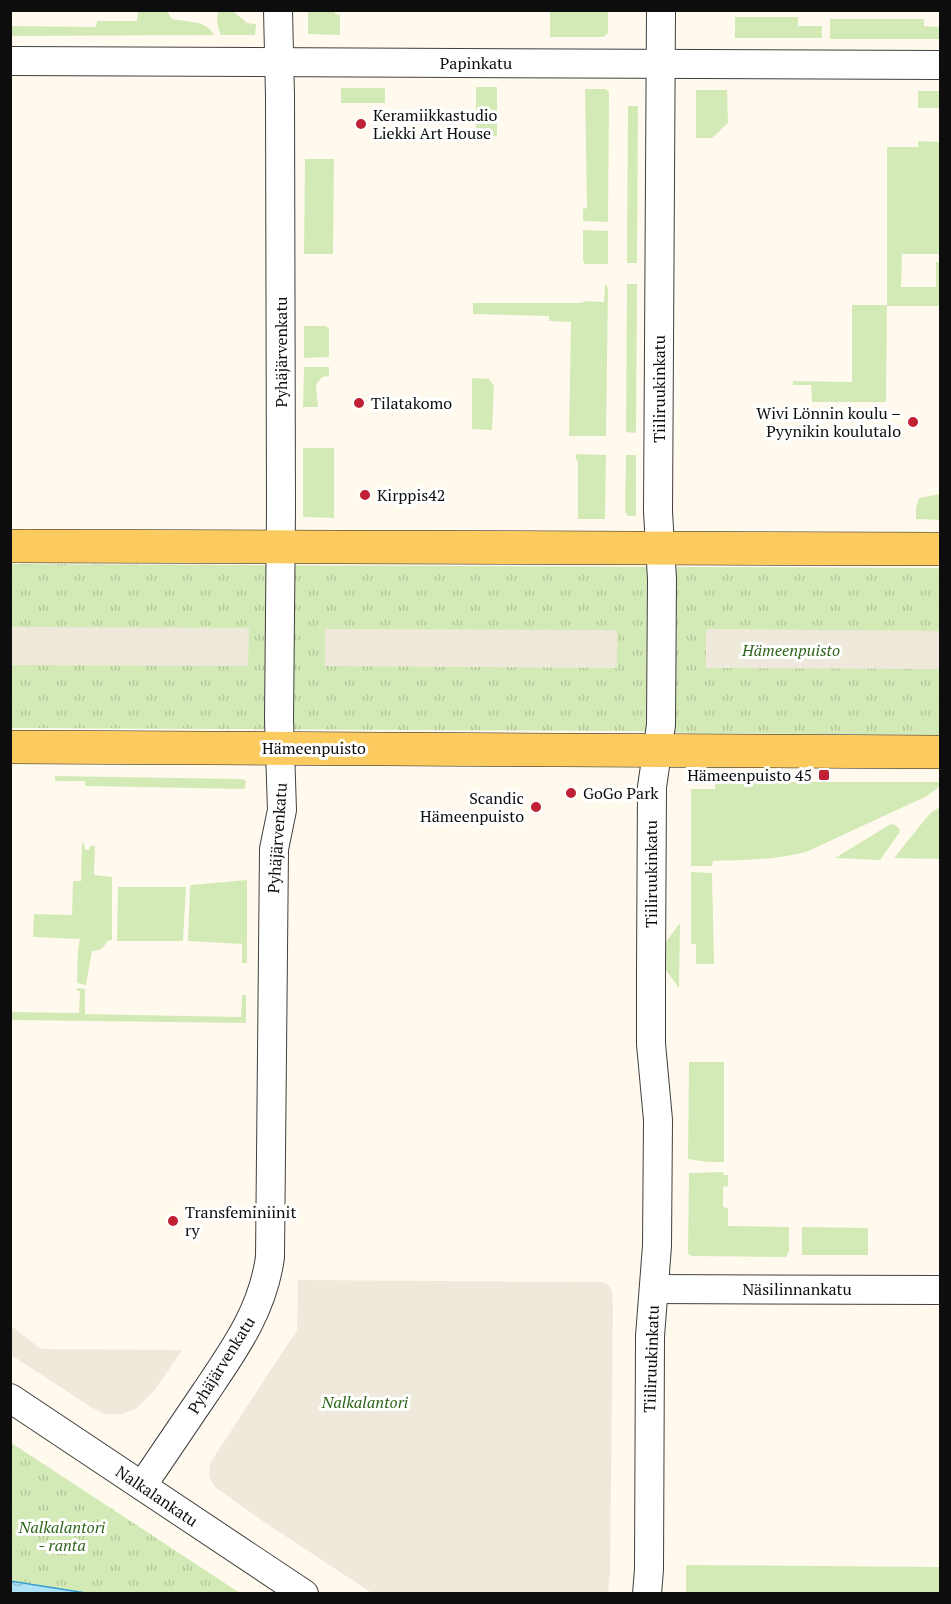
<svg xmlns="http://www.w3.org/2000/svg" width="951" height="1604" viewBox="0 0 951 1604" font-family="'PT Serif',serif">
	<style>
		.grass { fill: #d4eab6 }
		.park { fill: url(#park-tufts) }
		.plaza { fill: #efe9dc }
		.water { fill: url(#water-waves); stroke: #359dd1; stroke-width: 1.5 }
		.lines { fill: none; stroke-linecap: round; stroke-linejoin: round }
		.street-casing { stroke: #404040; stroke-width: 30 }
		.primary-casing { stroke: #1e1e1e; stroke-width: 34 }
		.street { stroke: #fff; stroke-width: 28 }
		.primary { stroke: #fccb60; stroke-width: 33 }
		.poi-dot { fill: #c12134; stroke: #fff; stroke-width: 2 }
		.labels { text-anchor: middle; stroke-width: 6; stroke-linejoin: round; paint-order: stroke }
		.street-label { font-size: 16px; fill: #0d0d0d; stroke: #fff }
		.poi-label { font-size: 16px; fill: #0d0d0d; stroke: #fff; text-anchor: start }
		.park-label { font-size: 16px; font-style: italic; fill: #30661c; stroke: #fff }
	</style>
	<defs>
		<pattern id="park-tufts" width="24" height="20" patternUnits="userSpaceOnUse" patternTransform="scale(1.5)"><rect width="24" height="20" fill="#d4eab6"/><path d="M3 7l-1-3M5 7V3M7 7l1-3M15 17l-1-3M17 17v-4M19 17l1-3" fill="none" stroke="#b5c89b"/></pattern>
		<pattern id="water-waves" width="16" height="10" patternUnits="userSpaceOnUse" patternTransform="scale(1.5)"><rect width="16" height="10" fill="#b0e2f8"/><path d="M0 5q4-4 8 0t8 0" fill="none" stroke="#96c1d3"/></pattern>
	</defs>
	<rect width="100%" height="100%" fill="#fffaed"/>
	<g class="grass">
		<path d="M138,10L167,11L172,19C187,22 207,20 214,35L11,36V26L96,27L97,21H137Z"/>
		<path d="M219,11H233L247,23L256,24L255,35H221C218,28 215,18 219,11Z"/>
		<polygon points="308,11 335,11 335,14 340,15 340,35 308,34"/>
		<polygon points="550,11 608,11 608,33 604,37 550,37"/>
		<polygon points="735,17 798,17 798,26 822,26 822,38 735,38"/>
		<polygon points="830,19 924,19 924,26 940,27 940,39 830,39"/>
		<polygon points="476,87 497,87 497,136 476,137"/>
		<rect x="341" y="88" width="44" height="15"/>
		<polygon points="585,89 605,89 607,90 609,93 608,222 583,221 583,209 587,208"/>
		<polygon points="696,90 727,90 728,123 712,138 696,138"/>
		<rect x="918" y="91" width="22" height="17"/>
		<polygon points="628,106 638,106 638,108 637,263 627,263"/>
		<polygon points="918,141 940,142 940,254 902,254 901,287 936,287 936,262 940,262 940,306 887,306 886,402 812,402 811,385 793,385 793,381 852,382 852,305 887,305 887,147 918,147"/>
		<polygon points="305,159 334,159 333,254 304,254"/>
		<polygon points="583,230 608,231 608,264 585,264 583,261"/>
		<polygon points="605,284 608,288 606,436 569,436 571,322 549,321 549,316 473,314 473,303 582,303 585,301 604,302"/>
		<polygon points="627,284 637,284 636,433 626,432"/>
		<polygon points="304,326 326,326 329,329 329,357 304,358"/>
		<polygon points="304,367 329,367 329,376 322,377 316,385 318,407 303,407"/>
		<polygon points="472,378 489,379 494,386 492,430 472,429"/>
		<polygon points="303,448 334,448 334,518 303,517"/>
		<polygon points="576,454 606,455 605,519 578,519 578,461 576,460"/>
		<polygon points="626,455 636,455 636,516 628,516 625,512"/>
		<polygon points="940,494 940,520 916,519 916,508 919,498"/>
		<polygon points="55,776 242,779 246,781 245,789 85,786 85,781 55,781"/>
		<path d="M715,782H940L938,788L925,797L806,852C775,860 745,860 713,861L712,866H691V789H715Z"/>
		<polygon points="940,807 940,859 894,858 927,817 932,812"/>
		<polygon points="893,824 900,829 899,833 880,860 835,858 889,825"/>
		<path d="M82,843H84L85,850H89L90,846H95L94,875L112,877V940L107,941C104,948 100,951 92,951L86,985L77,983L78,949L80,939L33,937L34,914L72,915L73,881H81Z"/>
		<polygon points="691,872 712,873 714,964 696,964 696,944 691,944"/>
		<polygon points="247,880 247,963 242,963 242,944 188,941 190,887 191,885"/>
		<polygon points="118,887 186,887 183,941 117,941"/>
		<polygon points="680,923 679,988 665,969 665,943"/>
		<polygon points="77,988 85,989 85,1014 241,1017 242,995 246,995 246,1023 11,1020 11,1012 79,1013 80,991 77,991"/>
		<polygon points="689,1062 724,1062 724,1162 708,1162 688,1159"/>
		<polygon points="723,1172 724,1175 728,1175 728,1186 723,1187 723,1207 728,1208 728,1226 789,1227 789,1251 786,1257 692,1256 688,1254 689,1173"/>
		<polygon points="802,1227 868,1228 868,1255 802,1255"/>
		<polygon points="686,1565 940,1567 940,1593 686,1593"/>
	</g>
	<g class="park">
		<polygon points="11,564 940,568 940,735 693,733 637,731 11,728"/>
		<polygon points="10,1442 240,1593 88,1593 11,1581"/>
	</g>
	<g class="plaza">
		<polygon points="11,627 249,628 248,666 11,665"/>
		<polygon points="325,629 617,630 617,668 325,666"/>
		<polygon points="706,629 940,631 940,669 706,668"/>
		<polygon points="298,1280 600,1282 606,1283 610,1287 612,1291 613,1305 610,1573 608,1593 372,1593 264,1522 215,1487 210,1479 209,1475 210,1465 212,1460 297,1330"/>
		<polygon points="11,1326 41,1349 182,1350 155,1390 137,1408 122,1414 105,1414 91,1407 11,1355"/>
	</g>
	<polygon class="water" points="10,1581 86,1593 88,1593 11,1593"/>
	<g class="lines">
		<g class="street-casing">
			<g id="street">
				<polyline points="10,61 940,65"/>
				<polyline points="654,1289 940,1290"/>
				<polyline points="10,1398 304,1594"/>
				<path d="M142,1486C163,1455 184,1424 205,1393C234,1350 263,1310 270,1257L274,849L282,810L279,720L281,509L280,96L278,10"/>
				<polyline points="647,1594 649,1569 650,1336 657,1246 658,1120 651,1044 651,969 652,787 661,725 662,579 658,512 661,10"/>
			</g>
		</g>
		<g class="primary-casing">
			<g id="primary">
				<polyline points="10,546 940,549"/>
				<polyline points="10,747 940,752"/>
			</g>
		</g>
		<use href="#street" class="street"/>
		<use href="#primary" class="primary"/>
	</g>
	<g class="poi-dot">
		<circle cx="361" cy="124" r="6"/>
		<circle cx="359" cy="403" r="6"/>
		<circle cx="913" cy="422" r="6"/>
		<circle cx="365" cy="495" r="6"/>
		<rect x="818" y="769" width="12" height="12" rx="3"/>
		<circle cx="571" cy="793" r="6"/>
		<circle cx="536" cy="807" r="6"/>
		<circle cx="173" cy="1221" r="6"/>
	</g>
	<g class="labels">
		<g class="street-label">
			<text x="476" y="69">Papinkatu</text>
			<text transform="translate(281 352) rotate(-90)" y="6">Pyhäjärvenkatu</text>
			<text transform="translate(659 389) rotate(-90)" y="6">Tiiliruukinkatu</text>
			<text x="314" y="754">Hämeenpuisto</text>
			<text transform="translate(277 838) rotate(-86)" y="6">Pyhäjärvenkatu</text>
			<text transform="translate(651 874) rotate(-90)" y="6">Tiiliruukinkatu</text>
			<text x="797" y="1295">Näsilinnankatu</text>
			<text transform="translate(651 1359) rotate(-88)" y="6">Tiiliruukinkatu</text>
			<text transform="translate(221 1365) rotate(-58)" y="6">Pyhäjärvenkatu</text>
			<text transform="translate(157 1496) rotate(34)" y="6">Nalkalankatu</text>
		</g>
		<g class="poi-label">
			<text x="373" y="121">Keramiikkastudio<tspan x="373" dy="18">Liekki Art House</tspan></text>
			<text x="371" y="409">Tilatakomo</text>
			<text x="901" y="419" text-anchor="end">Wivi Lönnin koulu –<tspan x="901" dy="18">Pyynikin koulutalo</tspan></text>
			<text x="377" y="501">Kirppis42</text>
			<text x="812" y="781" text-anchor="end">Hämeenpuisto 45</text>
			<text x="583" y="799">GoGo Park</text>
			<text x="524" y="804" text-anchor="end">Scandic<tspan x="524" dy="18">Hämeenpuisto</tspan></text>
			<text x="185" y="1218">Transfeminiinit<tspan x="185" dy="18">ry</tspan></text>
		</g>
		<g class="park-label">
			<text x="791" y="656">Hämeenpuisto</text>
			<text x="365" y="1408">Nalkalantori</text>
			<text x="62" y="1533">Nalkalantori<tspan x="62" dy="18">- ranta</tspan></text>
		</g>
	</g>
	<rect width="951" height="1604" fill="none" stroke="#0d0d0d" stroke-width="24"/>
</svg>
